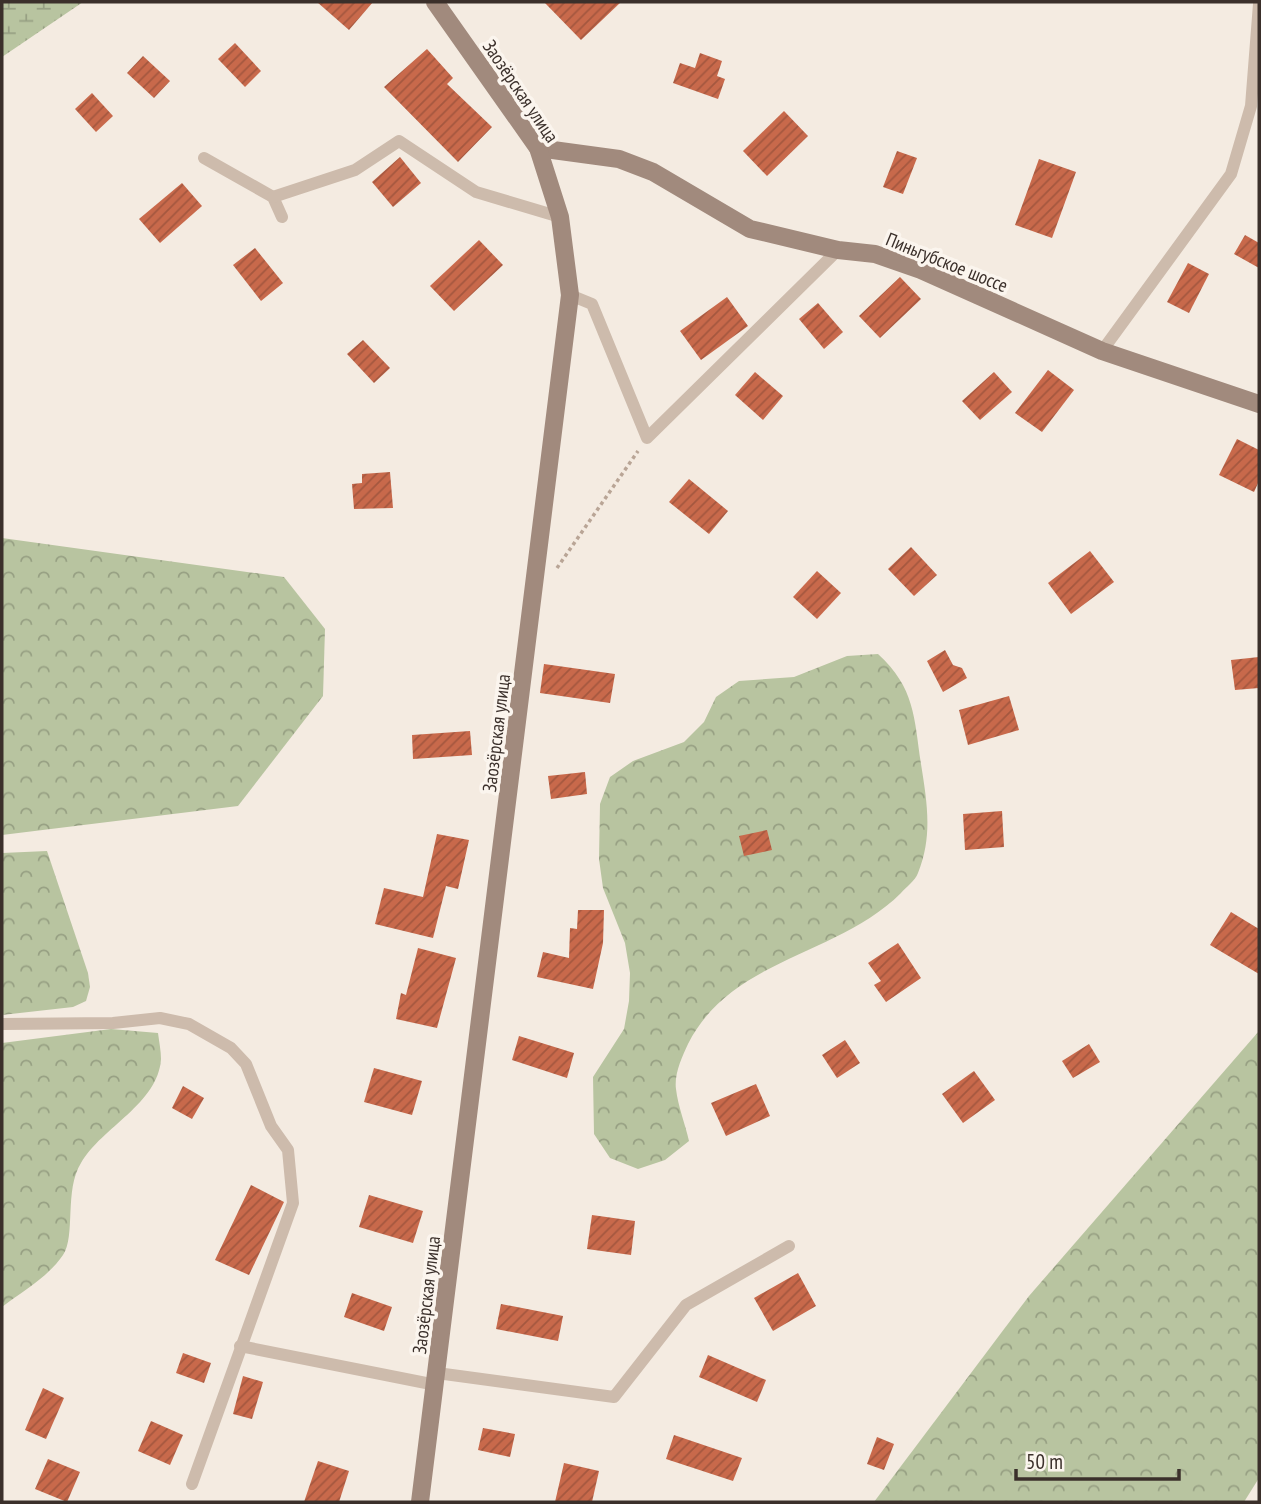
<svg xmlns="http://www.w3.org/2000/svg" width="1261" height="1504" viewBox="0 0 1261 1504" font-family="'PT Sans Narrow',sans-serif">
	<style>
		.forest { fill: url(#forest-crowns) }
		.wetland { fill: url(#wetland-marsh) }
		.building { fill: url(#building-hatch) }
		.lines { fill: none; stroke-linecap: round; stroke-linejoin: round }
		.path { stroke: #b9a596; stroke-width: 3.5; stroke-dasharray: 3.5 3.5; stroke-linecap: butt }
		.lane { stroke: #cdbbac; stroke-width: 12 }
		.secondary { stroke: #a18a7d; stroke-width: 18 }
		.labels { text-anchor: middle; stroke-width: 7; stroke-linejoin: round; paint-order: stroke }
		.street-label { font-size: 19px; fill: #3b302b; stroke: #fbf5ee }
	</style>
	<defs>
		<pattern id="forest-crowns" width="20" height="18" patternUnits="userSpaceOnUse" patternTransform="scale(1.75)"><rect width="20" height="18" fill="#b8c4a0"/><path d="M2 6a3 3 0 1 1 6 0M12 15a3 3 0 1 1 6 0" fill="none" stroke="#97a083"/></pattern>
		<pattern id="wetland-marsh" width="20" height="14" patternUnits="userSpaceOnUse" patternTransform="scale(1.75)"><rect width="20" height="14" fill="#b8c4a0"/><path d="M1 5h8M5 5V1M11 12h8M15 12V8" fill="none" stroke="#97a083"/></pattern>
		<pattern id="building-hatch" width="6" height="6" patternUnits="userSpaceOnUse" patternTransform="scale(1.75)"><rect width="6" height="6" fill="#c8694b"/><path d="M-1 1l2-2M0 6l6-6M5 7l2-2" fill="none" stroke="#a4573f"/></pattern>
	</defs>
	<rect width="100%" height="100%" fill="#f4ebe1"/>
	<g class="forest">
		<polygon points="2,538 284,577 325,629 323,696 238,806 2,835"/>
		<path d="M878,654C915,688 914,717 921,764C927,802 933,836 918,873C915,881 906,887 901,893C838,956 731,958 688,1044C682,1057 674,1074 676,1089C678,1106 685,1124 689,1141L665,1160L638,1169L610,1158L594,1134L593,1077L624,1029L629,1001L630,973L625,943L603,888L599,859L600,804L610,777L633,761L684,742L704,722L716,697L739,681L794,677L847,656Z"/>
		<polygon points="47,851 88,973 90,987 86,1001 73,1007 2,1015 2,853"/>
		<path d="M111,1029L158,1033C159,1041 161,1051 161,1059C158,1104 102,1127 81,1163C64,1190 76,1236 63,1255C48,1277 23,1291 2,1307V1043Z"/>
		<polygon points="1259,1031 1259,1478 1244,1502 874,1502 1029,1296"/>
	</g>
	<polygon class="wetland" points="2,2 83,2 2,57"/>
	<g class="building">
		<polygon points="317,2 373,2 349,30"/>
		<polygon points="544,2 621,2 581,40"/>
		<polygon points="235,43 261,71 245,87 218,59"/>
		<polygon points="427,49 453,78 447,84 492,127 458,162 384,87"/>
		<polygon points="700,53 722,61 717,76 725,79 718,99 673,83 680,63 695,68"/>
		<polygon points="143,56 170,81 154,98 127,73"/>
		<polygon points="92,93 113,116 96,132 75,109"/>
		<polygon points="784,111 808,136 767,176 743,151"/>
		<polygon points="897,151 917,158 903,194 883,187"/>
		<polygon points="400,157 421,183 393,207 372,182"/>
		<polygon points="1039,159 1076,172 1052,238 1015,225"/>
		<polygon points="182,183 202,206 160,243 139,219"/>
		<polygon points="1245,235 1259,243 1259,268 1234,254"/>
		<polygon points="479,240 503,265 454,311 430,286"/>
		<polygon points="255,248 283,283 261,301 233,265"/>
		<polygon points="1188,263 1209,274 1189,313 1167,302"/>
		<polygon points="900,277 921,299 880,338 859,316"/>
		<polygon points="727,297 748,326 701,360 680,331"/>
		<polygon points="818,303 843,332 824,349 799,319"/>
		<polygon points="363,340 390,368 374,383 347,354"/>
		<polygon points="1048,370 1074,390 1042,432 1015,413"/>
		<polygon points="755,372 783,396 763,420 735,395"/>
		<polygon points="994,372 1012,392 980,420 962,401"/>
		<polygon points="1237,439 1259,450 1259,481 1254,492 1219,475"/>
		<polygon points="390,472 393,508 354,509 352,484 362,483 362,474"/>
		<polygon points="689,479 728,511 709,534 669,502"/>
		<polygon points="911,547 937,575 914,596 888,569"/>
		<polygon points="1090,551 1114,582 1071,614 1048,583"/>
		<polygon points="817,571 841,593 817,619 793,597"/>
		<polygon points="945,650 953,665 962,668 967,678 943,692 927,661"/>
		<polygon points="1259,657 1259,688 1235,690 1231,660"/>
		<polygon points="544,664 615,674 610,703 540,693"/>
		<polygon points="1009,696 1019,730 968,745 959,710"/>
		<polygon points="470,731 472,755 413,759 412,735"/>
		<polygon points="585,772 587,794 551,799 548,776"/>
		<polygon points="1002,811 1004,847 965,850 963,814"/>
		<polygon points="767,830 772,850 744,856 739,836"/>
		<polygon points="437,834 469,840 458,889 446,886 433,938 375,924 384,888 423,897"/>
		<polygon points="578,910 604,910 603,943 593,989 537,977 543,952 569,958 570,928 577,929"/>
		<polygon points="1231,912 1259,929 1259,974 1210,945"/>
		<polygon points="898,943 921,978 886,1002 874,985 881,981 868,963"/>
		<polygon points="418,948 456,958 437,1028 396,1019 401,993 406,995"/>
		<polygon points="519,1036 574,1053 567,1078 512,1060"/>
		<polygon points="845,1040 860,1063 837,1078 822,1055"/>
		<polygon points="1089,1044 1100,1062 1073,1078 1062,1061"/>
		<polygon points="374,1068 422,1081 412,1115 364,1102"/>
		<polygon points="974,1071 995,1100 963,1123 942,1094"/>
		<polygon points="756,1084 770,1116 726,1136 711,1103"/>
		<polygon points="183,1086 204,1098 192,1119 172,1108"/>
		<polygon points="251,1185 284,1202 249,1275 215,1260"/>
		<polygon points="369,1195 423,1211 413,1243 359,1227"/>
		<polygon points="592,1215 635,1221 631,1255 587,1249"/>
		<polygon points="798,1273 816,1306 773,1331 754,1298"/>
		<polygon points="352,1293 392,1307 384,1331 344,1317"/>
		<polygon points="501,1304 563,1316 558,1341 496,1329"/>
		<polygon points="183,1353 211,1363 204,1383 176,1373"/>
		<polygon points="708,1355 766,1380 757,1402 699,1377"/>
		<polygon points="243,1376 263,1382 252,1419 233,1414"/>
		<polygon points="43,1388 64,1398 46,1439 25,1430"/>
		<polygon points="151,1421 183,1435 170,1465 138,1451"/>
		<polygon points="483,1428 515,1434 510,1457 478,1450"/>
		<polygon points="674,1435 742,1458 733,1481 666,1459"/>
		<polygon points="877,1437 894,1444 884,1470 867,1464"/>
		<polygon points="48,1459 80,1472 67,1502 35,1489"/>
		<polygon points="318,1461 349,1471 339,1502 304,1502"/>
		<polygon points="564,1463 599,1471 592,1502 555,1502"/>
	</g>
	<g class="lines">
		<polyline class="path" points="557,568 638,451"/>
		<g class="lane">
			<polyline points="204,158 273,197 282,217"/>
			<polyline points="273,197 355,170 399,141 476,192 560,217"/>
			<polyline points="570,295 592,304 647,438 838,250"/>
			<polyline points="1102,351 1231,174 1251,106 1259,4"/>
			<polyline points="2,1024 113,1023 160,1018 189,1024 231,1048 246,1064 271,1126 288,1150 293,1203 192,1484"/>
			<polyline points="240,1346 436,1385"/>
			<polyline points="437,1373 614,1397 686,1305 789,1246"/>
		</g>
		<g class="secondary">
			<polyline points="538,148 619,159 653,172 750,229 838,250 875,254 921,270 1102,351 1259,404"/>
			<polyline points="420,1502 570,295 560,217 538,148 435,2"/>
		</g>
	</g>
	<g class="labels">
		<g class="street-label">
			<text transform="translate(521 91) rotate(56)" y="7">Заозёрская улица</text>
			<text transform="translate(947 262) rotate(22)" y="7">Пиньгубское шоссе</text>
			<text transform="translate(496 733) rotate(-83)" y="7">Заозёрская улица</text>
			<text transform="translate(426 1295) rotate(-83)" y="7">Заозёрская улица</text>
		</g>
	</g>
	<rect width="1261" height="1504" fill="none" stroke="#3b302b" stroke-width="7"/>
	<path d="M1016 1469v10h163v-10" fill="none" stroke="#3b302b" stroke-width="3.5"/>
	<text x="1026" y="1469" font-size="21" fill="#3b302b" stroke="#fbf5ee" stroke-width="5" paint-order="stroke">50 m</text>
</svg>
